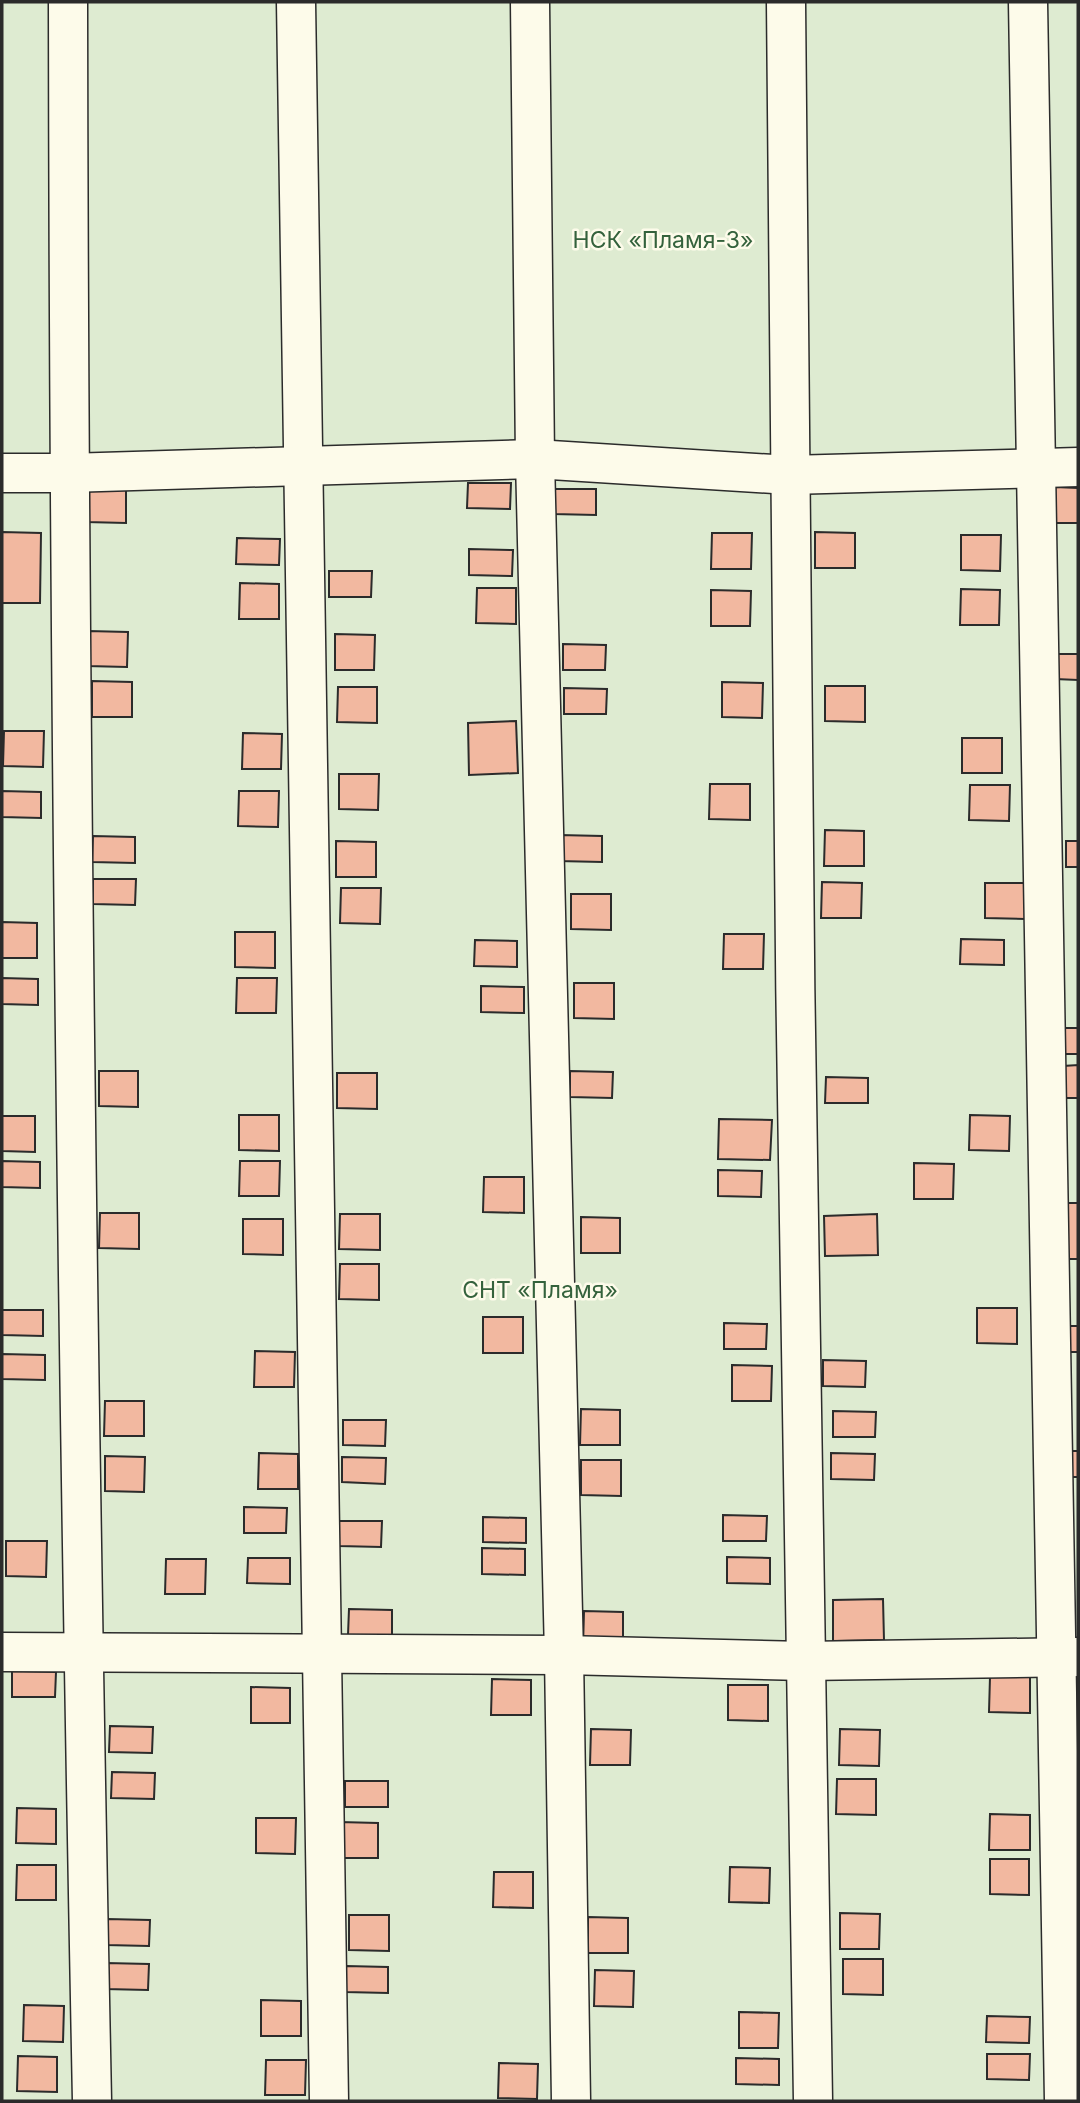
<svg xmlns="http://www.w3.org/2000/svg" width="1080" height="2103" viewBox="0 0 1080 2103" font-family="Inter,sans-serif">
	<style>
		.green { fill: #deebd1; stroke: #74746e; stroke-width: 2 }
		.building { fill: #f2b8a0; stroke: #2b2b2b; stroke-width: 2 }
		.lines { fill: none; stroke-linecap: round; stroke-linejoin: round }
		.minor-casing { stroke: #2b2b2b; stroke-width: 41 }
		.minor { stroke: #fdfbea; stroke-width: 38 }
		.labels { text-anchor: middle; stroke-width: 5; stroke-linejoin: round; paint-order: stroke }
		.park-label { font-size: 23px; fill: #34623c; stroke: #fdfbea }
	</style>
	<rect width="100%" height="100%" fill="#fdfbea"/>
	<rect class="green" x="2" y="2" width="1076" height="2099"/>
	<g class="building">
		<polygon points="468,483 511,483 510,509 467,508"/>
		<polygon points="86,487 126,487 126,523 86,522"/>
		<polygon points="1055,487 1078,488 1078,523 1054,523"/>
		<polygon points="554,489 596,489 596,515 553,514"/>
		<polygon points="2,532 41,533 40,603 2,603"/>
		<polygon points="815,532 855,533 855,568 815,568"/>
		<polygon points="712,533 752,533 751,569 711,569"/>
		<polygon points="961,535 1001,535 1000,571 961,570"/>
		<polygon points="237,538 280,539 279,565 236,564"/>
		<polygon points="469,549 513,550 512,576 469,575"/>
		<polygon points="329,571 372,571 371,597 329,597"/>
		<polygon points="240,583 279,584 279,619 239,619"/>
		<polygon points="477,588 516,588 516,624 476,623"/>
		<polygon points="961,589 1000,590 999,625 960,625"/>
		<polygon points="711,590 751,591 750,626 711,626"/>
		<polygon points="88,631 128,632 127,667 87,666"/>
		<polygon points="335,634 375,635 374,670 335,670"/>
		<polygon points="563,644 606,645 605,670 563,670"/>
		<polygon points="1055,654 1078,654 1078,680 1055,679"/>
		<polygon points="92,681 132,682 132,717 92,717"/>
		<polygon points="722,682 763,683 762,718 722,717"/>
		<polygon points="825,686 865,686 865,722 825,721"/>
		<polygon points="338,687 377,687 377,723 337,722"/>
		<polygon points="564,688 607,689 606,714 564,714"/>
		<polygon points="516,721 518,773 469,775 468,723"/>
		<polygon points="4,731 44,731 43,767 3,766"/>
		<polygon points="243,733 282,734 281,769 242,769"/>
		<rect x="962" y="738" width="40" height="35"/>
		<polygon points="339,774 379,774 378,810 339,809"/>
		<polygon points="710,784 750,784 750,820 709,819"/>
		<polygon points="970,785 1010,785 1009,821 969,820"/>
		<polygon points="2,791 41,792 41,818 2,817"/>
		<polygon points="239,791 279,791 278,827 238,826"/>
		<polygon points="825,830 864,831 864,866 824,866"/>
		<polygon points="559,835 602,836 602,862 558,861"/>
		<polygon points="93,836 135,837 135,863 92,862"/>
		<polygon points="336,841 376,842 376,877 336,877"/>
		<rect x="1066" y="841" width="12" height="26"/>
		<polygon points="93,879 136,879 135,905 93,904"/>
		<polygon points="822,882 862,883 861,918 821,918"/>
		<polygon points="985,883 1025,883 1025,919 985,918"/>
		<polygon points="341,888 381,888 380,924 340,923"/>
		<polygon points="571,894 611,894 611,930 571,929"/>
		<polygon points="2,922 37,923 37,958 2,958"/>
		<polygon points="235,932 275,932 275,968 235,967"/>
		<polygon points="724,934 764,934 763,969 723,969"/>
		<polygon points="961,939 1004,940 1004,965 960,964"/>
		<polygon points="475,940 517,941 517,967 474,966"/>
		<polygon points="2,978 38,979 38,1005 2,1004"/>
		<polygon points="237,978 277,978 276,1013 236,1013"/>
		<polygon points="574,983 614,983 614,1019 574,1018"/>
		<polygon points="481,986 524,987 524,1013 481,1012"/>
		<rect x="1063" y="1028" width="15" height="26"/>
		<polygon points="1078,1065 1078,1098 1063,1098 1063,1066"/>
		<polygon points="99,1071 138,1071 138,1107 99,1106"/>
		<polygon points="570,1071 613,1072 612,1098 570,1097"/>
		<polygon points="337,1073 377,1073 377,1109 337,1108"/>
		<polygon points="826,1077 868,1078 868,1103 825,1103"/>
		<polygon points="239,1115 279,1115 279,1151 239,1150"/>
		<polygon points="970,1115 1010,1116 1009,1151 969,1150"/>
		<polygon points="2,1116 35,1116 35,1152 2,1151"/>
		<polygon points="719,1119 772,1120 770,1160 718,1159"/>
		<polygon points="2,1161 40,1162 40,1188 2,1187"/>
		<polygon points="240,1161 280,1161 279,1196 239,1196"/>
		<polygon points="914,1163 954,1164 953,1199 914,1199"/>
		<polygon points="718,1170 762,1171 761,1197 718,1196"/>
		<polygon points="484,1177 524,1177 524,1213 483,1212"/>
		<rect x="1065" y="1203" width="13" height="56"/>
		<polygon points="100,1213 139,1213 139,1249 99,1248"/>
		<polygon points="340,1214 380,1214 380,1250 339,1249"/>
		<polygon points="877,1214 878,1255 825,1256 824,1216"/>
		<polygon points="581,1217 620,1218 620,1253 581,1253"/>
		<polygon points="243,1219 283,1219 283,1255 243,1254"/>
		<polygon points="340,1264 379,1264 379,1300 339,1299"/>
		<polygon points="977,1308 1017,1308 1017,1344 977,1343"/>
		<polygon points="2,1310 43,1310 43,1336 2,1335"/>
		<rect x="483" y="1317" width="40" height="36"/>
		<polygon points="724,1323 767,1324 766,1349 724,1349"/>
		<polygon points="1069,1326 1078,1326 1078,1352 1068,1352"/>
		<polygon points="255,1351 295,1352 294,1387 254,1387"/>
		<polygon points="2,1354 45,1355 45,1380 2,1379"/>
		<polygon points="823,1360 866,1361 865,1387 823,1386"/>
		<polygon points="732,1365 772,1366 771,1401 732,1401"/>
		<polygon points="105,1401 144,1401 144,1436 104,1436"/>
		<polygon points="581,1409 620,1410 620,1445 580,1445"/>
		<polygon points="833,1411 876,1412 875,1437 833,1437"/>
		<polygon points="343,1420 386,1420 385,1446 343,1445"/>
		<polygon points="1071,1451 1078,1451 1078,1477 1070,1477"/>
		<polygon points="259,1453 298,1454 298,1489 258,1489"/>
		<polygon points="831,1453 875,1454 874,1480 831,1479"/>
		<polygon points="105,1456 145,1457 144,1492 105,1491"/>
		<polygon points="342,1457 386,1458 385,1484 342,1482"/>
		<polygon points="581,1460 621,1460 621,1496 581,1495"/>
		<polygon points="244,1507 287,1508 286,1533 244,1533"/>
		<polygon points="723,1515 767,1516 766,1541 723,1541"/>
		<polygon points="483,1517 526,1518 526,1543 483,1542"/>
		<polygon points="339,1521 382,1521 381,1547 339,1546"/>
		<polygon points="6,1541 47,1541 46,1577 6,1576"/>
		<polygon points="482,1548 525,1549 525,1575 482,1574"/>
		<polygon points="727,1557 770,1558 770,1584 727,1583"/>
		<polygon points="248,1558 290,1558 290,1584 247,1583"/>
		<polygon points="166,1559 206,1559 205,1594 165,1594"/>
		<polygon points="883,1599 884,1640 833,1641 833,1600"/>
		<polygon points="349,1609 392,1610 392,1636 348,1635"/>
		<polygon points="584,1611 623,1612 623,1647 583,1647"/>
		<polygon points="12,1671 56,1672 55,1697 12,1697"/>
		<polygon points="990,1677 1030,1677 1030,1713 989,1712"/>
		<polygon points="492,1679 531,1680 531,1715 491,1715"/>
		<polygon points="728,1685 768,1685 768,1721 728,1720"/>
		<polygon points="251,1687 290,1688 290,1723 251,1723"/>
		<polygon points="110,1726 153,1727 152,1753 109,1752"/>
		<polygon points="591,1729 631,1730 630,1765 590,1765"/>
		<polygon points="840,1729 880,1730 879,1766 839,1765"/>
		<polygon points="112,1772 155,1773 154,1799 111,1798"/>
		<polygon points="837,1779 876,1779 876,1815 836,1814"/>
		<rect x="345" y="1781" width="43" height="26"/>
		<polygon points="17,1808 56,1809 56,1844 16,1843"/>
		<polygon points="990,1814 1030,1815 1030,1850 989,1850"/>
		<polygon points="256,1818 296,1818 295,1854 256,1853"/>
		<polygon points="339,1822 378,1823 378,1858 338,1858"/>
		<polygon points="990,1859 1029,1859 1029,1895 990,1894"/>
		<polygon points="17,1865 56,1865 56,1900 16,1900"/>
		<polygon points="730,1867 770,1868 769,1903 729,1902"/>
		<polygon points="494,1872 533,1872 533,1908 493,1907"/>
		<polygon points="840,1913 880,1914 879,1949 840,1949"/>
		<polygon points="349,1915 389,1915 389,1951 349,1950"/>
		<polygon points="588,1917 628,1918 628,1953 588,1953"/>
		<polygon points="107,1919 150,1920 149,1946 106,1945"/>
		<polygon points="843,1959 883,1959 883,1995 843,1994"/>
		<polygon points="106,1963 149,1964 148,1990 105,1989"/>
		<polygon points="346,1966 388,1967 388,1993 345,1992"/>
		<polygon points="595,1970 634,1971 633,2007 594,2006"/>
		<polygon points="261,2000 301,2001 301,2036 261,2036"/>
		<polygon points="24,2005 64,2006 63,2042 23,2041"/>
		<polygon points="739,2012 779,2013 778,2048 739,2048"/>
		<polygon points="987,2016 1030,2017 1029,2043 986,2042"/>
		<polygon points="987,2054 1030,2054 1029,2080 987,2079"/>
		<polygon points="18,2056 57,2057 57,2092 17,2091"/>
		<polygon points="736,2058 779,2059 779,2085 736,2084"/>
		<polygon points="266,2060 306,2060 305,2095 265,2095"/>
		<polygon points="499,2063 538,2064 537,2099 498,2098"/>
	</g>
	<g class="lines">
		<g class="minor-casing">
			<g id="minor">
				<path d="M68,2C69,702 78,1402 92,2101"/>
				<polyline points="296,2 329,2101"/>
				<polyline points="530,2 535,459 564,1655 571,2101"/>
				<path d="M786,2C790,702 800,1401 813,2101"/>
				<polyline points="1028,2 1064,2101"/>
				<polyline points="2,473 68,473 535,459 789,475 1078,467"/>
				<polyline points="2,1652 564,1655 804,1661 1078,1657"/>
			</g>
		</g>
		<use href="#minor" class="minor"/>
	</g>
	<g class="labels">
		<g class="park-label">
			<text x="663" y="248">НСК «Пламя-3»</text>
			<text x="540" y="1298">СНТ «Пламя»</text>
		</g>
	</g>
	<rect width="1080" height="2103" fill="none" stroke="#2b2b2b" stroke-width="7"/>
</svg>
